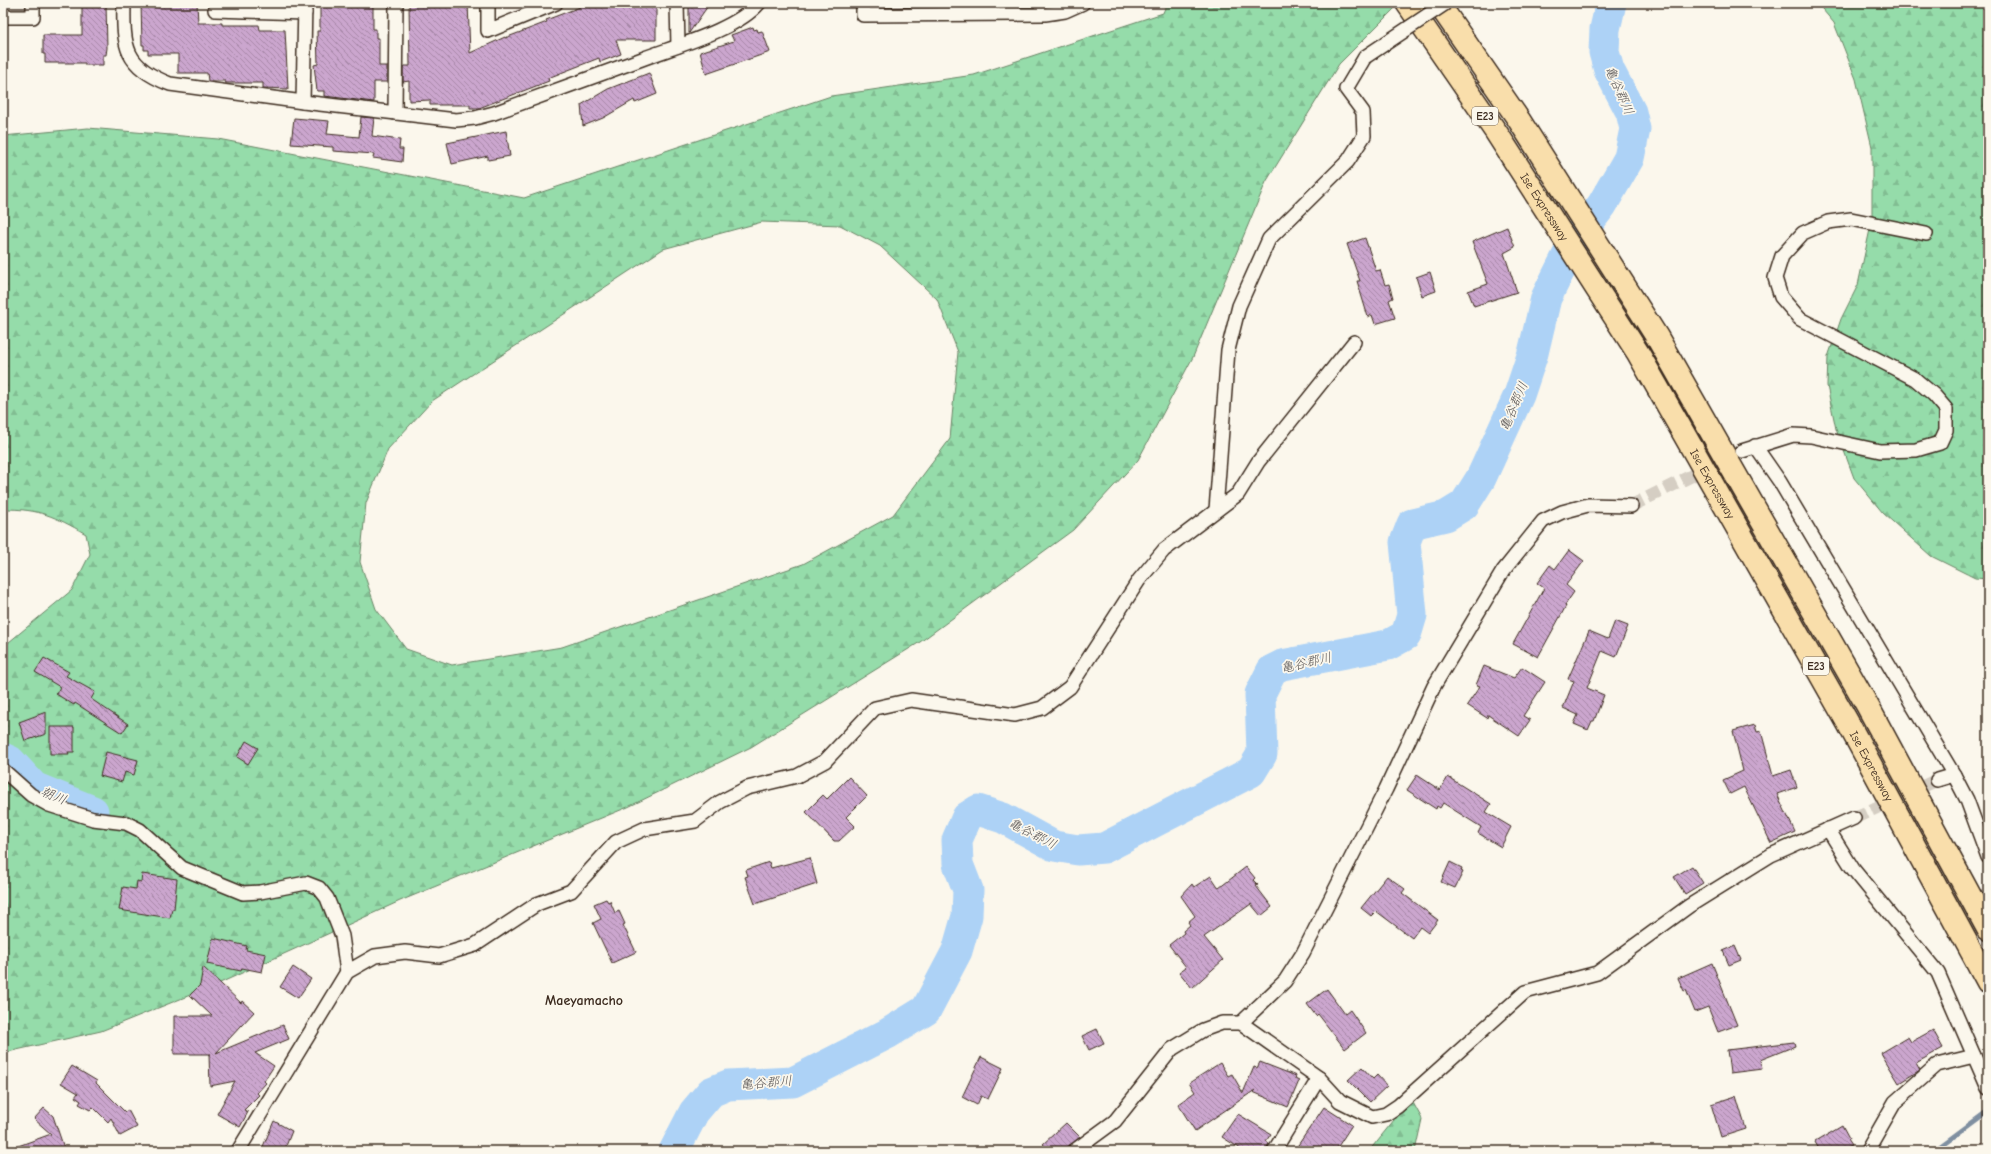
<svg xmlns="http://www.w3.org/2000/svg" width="1991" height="1154" viewBox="0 0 1991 1154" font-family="'Comic Neue','Klee One',sans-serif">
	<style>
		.forest { fill: url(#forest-firs); stroke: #688364; fill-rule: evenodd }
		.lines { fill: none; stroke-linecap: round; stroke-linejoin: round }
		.stream { stroke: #7f8fa0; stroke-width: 5 }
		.river { stroke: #add2f6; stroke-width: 31 }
		.building { fill: url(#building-back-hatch); stroke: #3b2a1e }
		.street-tunnel { stroke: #d5cec3; stroke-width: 13; stroke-dasharray: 13 6; stroke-linecap: butt }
		.street-casing { stroke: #3b2a1e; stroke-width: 16 }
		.highway-casing { stroke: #3b2a1e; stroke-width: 25 }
		.street { stroke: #fbf7ec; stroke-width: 13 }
		.highway { stroke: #f9deab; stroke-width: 22 }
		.street-bridge-casing { stroke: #3b2a1e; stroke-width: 16; stroke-linecap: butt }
		.street-bridge { stroke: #fbf7ec; stroke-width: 13 }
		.labels { text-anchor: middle; stroke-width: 3.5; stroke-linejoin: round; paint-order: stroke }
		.shield { fill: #fbf7ec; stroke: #75685c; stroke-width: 1 }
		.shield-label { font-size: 11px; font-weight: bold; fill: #3b2a1e }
		.street-label { font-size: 12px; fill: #3b2a1e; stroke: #fbf7ec }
		.water-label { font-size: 13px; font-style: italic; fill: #585454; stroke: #fbf7ec }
		.quarter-label { font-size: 14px; font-weight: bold; fill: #3b2a1e; stroke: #fbf7ec }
	</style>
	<defs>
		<pattern id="forest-firs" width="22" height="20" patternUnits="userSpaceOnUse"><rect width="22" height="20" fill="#95dcaa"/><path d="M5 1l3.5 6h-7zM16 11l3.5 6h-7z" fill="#81bd92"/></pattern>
		<pattern id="building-back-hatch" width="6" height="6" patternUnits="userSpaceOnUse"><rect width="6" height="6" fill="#cba6ce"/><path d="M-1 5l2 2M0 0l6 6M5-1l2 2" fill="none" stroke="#a687a7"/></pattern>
	</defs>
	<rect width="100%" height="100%" fill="#fbf7ec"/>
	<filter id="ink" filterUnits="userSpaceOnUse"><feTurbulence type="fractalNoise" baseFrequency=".025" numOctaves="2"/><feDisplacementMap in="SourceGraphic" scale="8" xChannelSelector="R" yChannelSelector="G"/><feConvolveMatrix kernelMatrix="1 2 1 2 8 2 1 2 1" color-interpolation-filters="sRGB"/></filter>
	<g filter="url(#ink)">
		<g class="forest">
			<path d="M1167,3H1400L1339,64L1266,182L1193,357L1138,460L1073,530L920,642L751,747L628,807L400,901L220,983L101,1031L3,1053V647L72,590L90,554L86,534C54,516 40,509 3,509V136L88,128L218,139L524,198L831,96L974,75L1163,13ZM762,222L840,225L880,246L937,299L958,352L950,439L893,515L803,564L562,647L452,665L406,649L376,609L360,562L366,503L388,449L432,401L663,249Z"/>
			<polygon points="1817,3 1988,3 1988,579 1975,578 1931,556 1883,513 1854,478 1836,429 1827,386 1828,357 1841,319 1858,285 1872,220 1872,147 1856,79 1834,23"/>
			<polygon points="1411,1099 1422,1119 1415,1151 1369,1151"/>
		</g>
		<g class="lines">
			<polyline class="stream" points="1934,1151 1988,1111"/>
			<g class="river">
				<polyline points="3,758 10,761 34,787 93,811"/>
				<polyline points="674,1151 694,1112 711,1092 728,1085 793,1082 887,1034 926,1010 957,951 967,916 968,890 958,864 957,840 967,817 978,810 1003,818 1054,846 1078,850 1104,848 1251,772 1262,754 1260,694 1272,670 1282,665 1388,645 1406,635 1412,615 1405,542 1412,524 1446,516 1464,505 1481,478 1519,395 1533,353 1546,298 1575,240 1602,205 1629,158 1635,129 1631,112 1609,70 1604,52 1605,29 1611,3"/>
			</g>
		</g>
		<g class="building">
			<polygon points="82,3 106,3 107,48 106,55 103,55 103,65 85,65 85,63 45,63 45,54 43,54 43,35 82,35"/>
			<polygon points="141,3 197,3 198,23 222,23 222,25 259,25 260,30 285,30 288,89 263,88 263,83 225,83 225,81 208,81 207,73 178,73 178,54 148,54 148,50 144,50 144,45 142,45"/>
			<polygon points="320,3 373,3 373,29 376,29 376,38 379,38 379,66 387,66 387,82 374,82 374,102 324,96 324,91 317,91 314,65 318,64 317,31 320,31"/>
			<polygon points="468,3 470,53 505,37 505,38 547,22 546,20 580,7 579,3 656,3 656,40 616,40 621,54 600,62 599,58 548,78 549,81 479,108 470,108 470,105 430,105 430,100 409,101 409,81 403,82 403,66 410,66 409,4"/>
			<polygon points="689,3 710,3 689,33"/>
			<polygon points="753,27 754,30 757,29 758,32 762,31 770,52 706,74 700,52 734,41 731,35"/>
			<polygon points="649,73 657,94 635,103 634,100 603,118 583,126 581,105 608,89"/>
			<polygon points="361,117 374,118 372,136 400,140 399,149 403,149 402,162 373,158 374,154 333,151 333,147 291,144 294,118 329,121 327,134 359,137"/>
			<polygon points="506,131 510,156 488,160 488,156 452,164 447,143"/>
			<polygon points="1507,227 1515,247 1504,253 1517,292 1474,306 1468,291 1488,284 1472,242"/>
			<polygon points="1365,238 1376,271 1380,270 1385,285 1389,284 1393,298 1389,300 1395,318 1375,324 1372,315 1368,317 1357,281 1360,281 1347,244"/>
			<polygon points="1430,272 1436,291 1422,296 1416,277"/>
			<polygon points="1569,550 1584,561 1566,585 1574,592 1565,605 1566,606 1538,657 1513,644 1544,588 1537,583 1550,565 1555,569"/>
			<polygon points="1615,621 1628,626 1616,657 1602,651 1587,688 1604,695 1594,721 1592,721 1588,730 1574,724 1578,715 1563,708 1574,681 1568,679 1589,631 1608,639"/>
			<polygon points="44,658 69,672 66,676 95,692 91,699 128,724 122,733 75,703 74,705 56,694 60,687 35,672"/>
			<polygon points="1484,666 1514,678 1522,667 1545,682 1523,716 1530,720 1519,736 1488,715 1487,718 1467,705 1480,686 1476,685"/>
			<polygon points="46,712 46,734 25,741 19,722"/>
			<polygon points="1755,725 1757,732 1761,731 1773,776 1791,770 1797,787 1777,794 1795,832 1771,843 1744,787 1730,794 1723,780 1743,771 1733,731"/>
			<polygon points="50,727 74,727 74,752 68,752 69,754 50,754"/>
			<polygon points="246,741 258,748 248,764 237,757"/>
			<polygon points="106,752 138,760 134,775 125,772 122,782 100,776"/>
			<polygon points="1417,775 1440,790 1448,777 1491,804 1486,812 1511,827 1501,847 1478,833 1481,827 1443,803 1440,808 1437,806 1436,809 1407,790"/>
			<polygon points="849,777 867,796 846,817 855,826 839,841 834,841 806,812 823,795 827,799"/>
			<polygon points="810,858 817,884 755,904 745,877 748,876 746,870 769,862 771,868"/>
			<polygon points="1450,862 1462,868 1461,871 1463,872 1455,888 1441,882"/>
			<polygon points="1692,866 1703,883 1685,894 1674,877"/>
			<polygon points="1246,867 1255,878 1253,880 1258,885 1256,886 1272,907 1261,916 1251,904 1204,937 1223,960 1192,988 1179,972 1186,967 1169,945 1184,933 1183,931 1190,925 1188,922 1195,916 1181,896 1192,884 1194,887 1211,876 1219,888"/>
			<polygon points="142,874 177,879 174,909 172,909 170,918 119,910 123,887 136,889 137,881 141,882"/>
			<polygon points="1387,876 1405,889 1402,893 1438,920 1428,933 1420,927 1412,938 1376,911 1371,916 1361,908"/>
			<polygon points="606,899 608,902 610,901 615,913 619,911 625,924 623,925 636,952 612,963 593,923 601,919 594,904"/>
			<polygon points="213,938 247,946 246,950 266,954 262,972 242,968 241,971 207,964"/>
			<polygon points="1735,946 1741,960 1729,965 1723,951"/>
			<polygon points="1712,963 1737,1025 1718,1032 1708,1007 1695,1012 1686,990 1684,991 1678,978"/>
			<polygon points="203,967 241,1003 242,1001 254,1012 216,1053 283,1025 289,1039 255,1053 274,1066 264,1081 266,1083 257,1093 259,1095 244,1110 248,1112 240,1127 217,1114 235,1081 210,1086 209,1055 211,1054 174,1054 174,1016 212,1016 190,995 200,985"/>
			<polygon points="293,967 311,979 298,998 280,987"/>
			<polygon points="1327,989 1345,1014 1350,1010 1366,1033 1345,1049 1318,1014 1316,1016 1307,1004"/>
			<polygon points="1097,1029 1104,1043 1089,1050 1082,1036"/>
			<polygon points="1933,1030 1943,1048 1916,1063 1920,1070 1899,1083 1881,1053 1908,1037 1911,1042"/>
			<polygon points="1794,1042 1795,1046 1760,1060 1762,1069 1730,1073 1727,1050"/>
			<polygon points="981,1057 1003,1068 988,1099 981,1096 977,1105 962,1097"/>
			<polygon points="1260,1062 1296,1076 1295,1079 1299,1081 1288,1107 1253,1092 1255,1090 1195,1131 1178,1104 1195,1092 1189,1083 1220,1063 1228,1076 1232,1074 1243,1093 1254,1067 1257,1068"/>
			<polygon points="72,1066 97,1081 96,1083 125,1112 128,1110 137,1127 120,1136 111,1118 108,1122 93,1107 90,1110 79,1104 81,1101 75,1097 78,1093 61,1083"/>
			<polygon points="1362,1067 1373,1079 1377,1075 1387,1086 1370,1102 1348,1080"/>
			<polygon points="1736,1096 1746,1129 1721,1137 1711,1104"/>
			<polygon points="1324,1107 1352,1125 1335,1151 1294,1151"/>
			<polygon points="44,1108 53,1116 65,1151 10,1151 10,1149 51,1134 34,1119"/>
			<polygon points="1238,1114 1271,1134 1266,1141 1269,1143 1266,1151 1244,1151 1222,1137"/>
			<polygon points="274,1121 292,1131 284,1151 261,1151"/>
			<polygon points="1066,1123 1080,1137 1064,1151 1050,1151 1043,1144"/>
			<polygon points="1842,1126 1849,1139 1847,1140 1851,1146 1841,1151 1820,1151 1815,1142"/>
		</g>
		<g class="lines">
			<g class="street-tunnel">
				<polyline points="1631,506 1731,456"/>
				<polyline points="1854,818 1937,780"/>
			</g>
			<g class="street-casing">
				<g id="street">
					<path d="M124,3C123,47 125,67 170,84L303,102L456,120L475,118L494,113C543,95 593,77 642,59C676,46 736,30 759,3"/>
					<polyline points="215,3 215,10 305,13"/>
					<polyline points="488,3 488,31 556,3"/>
					<polyline points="677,3 678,46"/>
					<polyline points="863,3 863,15 1045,14 1065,11 1083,3"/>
					<polyline points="3,17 33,17 33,3"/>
					<polyline points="303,102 305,3"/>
					<polyline points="395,113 396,3"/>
					<polyline points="1755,446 1780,482 1954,775 1967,800 1988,857"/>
					<polyline points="1742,451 1793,435 1811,436 1880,451 1916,450 1940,443 1946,430 1946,409 1934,395 1915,379 1800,319 1781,297 1775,278 1782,256 1803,233 1828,222 1851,219 1926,234"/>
					<polyline points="1216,510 1228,350 1239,306 1269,239 1348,161 1364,136 1363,112 1346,89 1365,57"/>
					<polyline points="3,770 31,795 49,805 93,819 126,823 140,830 182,868 243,893 260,892 306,883 319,888 327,898 342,936 347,972"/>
					<polyline points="1937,780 1954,775"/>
					<polyline points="1828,829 1853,869 1938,973 1988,1088"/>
					<polyline points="1241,1023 1285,981 1303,953 1386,789 1434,686 1503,571 1543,521 1562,512 1588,505 1631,506"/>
					<polyline points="238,1151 347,972 375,956 405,952 439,956 475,945 537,904 571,891 616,842 644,829 695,821 720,802 747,788 797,776 825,761 875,708 911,700 1015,715 1042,708 1070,687 1139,580 1164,550 1238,494 1258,462 1354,342"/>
					<polyline points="1074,1151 1115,1121 1172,1049 1203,1030 1222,1023 1241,1023 1319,1078 1340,1101 1372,1117 1386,1114 1398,1106 1525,992 1597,973 1689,906 1771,855 1854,818"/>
					<polyline points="1274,1151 1319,1078"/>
					<polyline points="1867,1151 1895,1102 1937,1065 1974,1056"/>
				</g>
			</g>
			<g class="highway-casing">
				<g id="highway">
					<path id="s1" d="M1407,3L1496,132L1638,353L1848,723L1988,982"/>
					<polyline points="1438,3 1519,120 1657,337 1867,705 1988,929"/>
				</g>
			</g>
			<use href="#street" class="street"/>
			<use href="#highway" class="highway"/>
			<g class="street-bridge-casing">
				<polyline id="street-bridge" points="1365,57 1446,3"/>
			</g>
			<use href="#street-bridge" class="street-bridge"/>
		</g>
	</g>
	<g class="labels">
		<g class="shield">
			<rect x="1472" y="107" width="26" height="18" rx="3"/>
			<rect x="1803" y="657" width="26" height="18" rx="3"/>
		</g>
		<g class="shield-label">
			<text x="1485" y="120">E23</text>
			<text x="1816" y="670">E23</text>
		</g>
		<g class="street-label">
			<text dy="4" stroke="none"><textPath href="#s1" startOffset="246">Ise Expressway</textPath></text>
			<text dy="4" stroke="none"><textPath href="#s1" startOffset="570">Ise Expressway</textPath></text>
			<text dy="4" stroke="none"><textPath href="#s1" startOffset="894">Ise Expressway</textPath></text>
		</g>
		<g class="water-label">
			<text transform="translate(1620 90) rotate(66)" y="5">亀谷郡川</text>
			<text transform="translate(1513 406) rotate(-67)" y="5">亀谷郡川</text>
			<text transform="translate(1306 662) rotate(-13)" y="5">亀谷郡川</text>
			<text transform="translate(54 795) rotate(22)" y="5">朝川</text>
			<text transform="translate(1033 833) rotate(27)" y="5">亀谷郡川</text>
			<text transform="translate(766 1082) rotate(-5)" y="5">亀谷郡川</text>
		</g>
		<g class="quarter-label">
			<text x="584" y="1005">Maeyamacho</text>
		</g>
	</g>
	<rect width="1991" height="1154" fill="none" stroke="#fbf7ec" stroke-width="16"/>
	<rect x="8" y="8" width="1975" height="1138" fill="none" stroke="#3b2a1e" stroke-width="1.5" filter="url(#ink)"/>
</svg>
